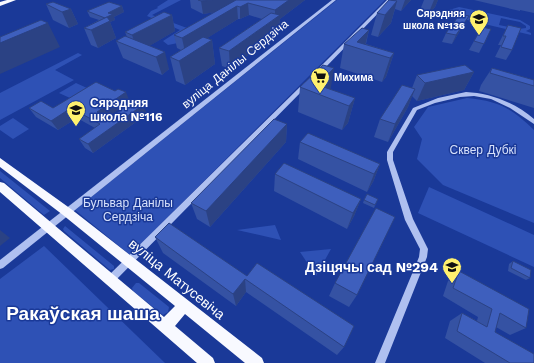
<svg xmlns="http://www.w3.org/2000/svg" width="534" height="363" viewBox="0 0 534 363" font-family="'Work Sans',sans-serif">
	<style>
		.green { fill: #2e51b5; fill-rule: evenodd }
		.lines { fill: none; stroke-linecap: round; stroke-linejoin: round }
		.minor { fill: #afc0f0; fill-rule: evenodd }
		.major { fill: #f8f9ff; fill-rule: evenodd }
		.wall { fill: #3552a3 }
		.shaded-wall { fill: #2b4284 }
		.building { fill: #3e5fbd; stroke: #2b4284 }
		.labels { text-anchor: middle; stroke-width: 3; stroke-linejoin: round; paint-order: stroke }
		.far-poi-label { font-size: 10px; font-weight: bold; fill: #fff; stroke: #1a3998; text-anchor: end }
		.street-label { font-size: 12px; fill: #fff; stroke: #1a3998 }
		.poi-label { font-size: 12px; font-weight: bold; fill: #fff; stroke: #1a3998; text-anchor: start }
		.park-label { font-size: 12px; fill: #d6e0fb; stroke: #1a3998 }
		.near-poi-label { font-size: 14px; font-weight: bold; fill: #fff; stroke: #1a3998; text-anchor: end }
		.near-street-label { font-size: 14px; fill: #fff; stroke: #1a3998 }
		.near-district-label { font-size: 19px; font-weight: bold; fill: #fff; stroke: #1a3998 }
	</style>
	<rect width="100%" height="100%" fill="#1a3998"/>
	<g class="green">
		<polygon points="181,0 152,15 195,31 183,42 168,45 163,41 180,30 147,16 151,11 158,8 157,7 168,0"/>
		<polygon points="337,0 385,0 130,255 75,210"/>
		<path d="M459,7L520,20L530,26V29L526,31L531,33V35L446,15L451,14L449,10ZM501,18L520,22L526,26V28L518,29L499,25Z"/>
		<polygon points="78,53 82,55 55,70 74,80 0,120 0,93"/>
		<polygon points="76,83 87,88 70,98 59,93"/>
		<path d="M467,98C499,101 511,108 534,130V223L443,185L417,159L422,139L414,127L428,107Z"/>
		<polygon points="13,118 29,129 13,139 0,130 0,126"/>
		<polygon points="0,171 50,211 44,215 0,178"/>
		<polygon points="429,187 534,235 534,267 418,213"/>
		<polygon points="275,225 281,240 237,230"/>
		<polygon points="65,226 114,266 114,269 110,270 64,231 63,229"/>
		<polygon points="44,246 165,363 0,363 0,279"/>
		<polygon points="331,249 316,276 300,252"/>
		<polygon points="136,283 139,283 169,307 168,312 163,315 133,291 132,288"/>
	</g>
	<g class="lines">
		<g class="minor">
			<polygon points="332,0 336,0 3,268 0,269 0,260"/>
			<polygon points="387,0 391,0 321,72 317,72 317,70"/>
			<polygon points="306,82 309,84 308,85 113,283 110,284 107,283 106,280 107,277 304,83"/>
			<path d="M466,92C490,93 516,103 534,119V124L510,108L491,99L474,96L460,97L435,103L417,110L393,152V160L413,219L428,249L427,257L385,363H375L419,257L420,249L405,220L387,160V152L413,108L438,98Z"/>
		</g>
		<g class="major">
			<polygon points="7,0 16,0 0,6 0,2"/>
			<polygon points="0,158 71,209 262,358 264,363 245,363 185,314 175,326 213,358 215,363 197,363 0,192 0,182 4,183 164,317 175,306 63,215 0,167"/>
		</g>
	</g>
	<g class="wall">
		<polygon points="190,0 305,0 280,19 279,32 230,69 222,66 219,48 262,19 249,15 240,19 238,19 207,38 212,40 215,64 185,85 176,81 170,57 181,50 177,48 174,35 215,12 203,14 191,8"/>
		<polygon points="396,0 411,0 401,11 395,9 391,23 378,37 371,35 377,13"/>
		<polygon points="424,0 438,0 435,7 427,17 418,15"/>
		<polygon points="474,0 534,0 534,13 520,10 520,11"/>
		<polygon points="46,4 71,9 78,24 69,28 53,20"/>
		<polygon points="122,6 124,12 114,17 115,20 110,22 116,38 98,48 91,45 84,28 99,20 90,17 87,11"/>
		<polygon points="172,15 175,31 149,46 169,69 162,75 123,58 116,41 127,37 125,32"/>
		<polygon points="464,24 452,44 442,42 446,33"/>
		<polygon points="508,25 512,50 506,60 495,57 501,45 498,45"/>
		<polygon points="491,29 479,53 469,50 474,41"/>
		<polygon points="369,30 366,44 394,53 386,77 382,82 340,68 344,44"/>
		<polygon points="492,68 534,80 534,108 479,91 481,85"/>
		<polygon points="474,72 464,90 417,101 412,96 408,107 388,142 374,137 380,119 412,88 417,75"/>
		<polygon points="300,87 355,98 348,123 342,130 298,112"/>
		<polygon points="130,102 107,117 109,118 147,114 93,153 85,148 79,139 95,128 77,118 58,130 36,117 29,108 53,108"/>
		<polygon points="287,124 286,142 210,227 197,219 191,203"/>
		<polygon points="300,142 380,164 373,182 367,192 298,159"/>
		<polygon points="275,174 361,199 354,216 347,229 274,191"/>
		<polygon points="378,199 374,208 363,203 364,200"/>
		<polygon points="169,223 344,347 337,355 246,292 236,306 163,253 155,237"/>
		<polygon points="513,261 530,278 526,280 508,271 509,264"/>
		<polygon points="459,271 526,328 510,335 496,327 495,332 534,363 485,363 445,338 450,321 462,313 477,321 478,317 443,296 448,281"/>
		<polygon points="335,283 357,295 349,307 329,296"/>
	</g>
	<g class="shaded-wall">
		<polygon points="213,0 242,0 248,3 249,15 240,19 240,7 237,6 238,19 185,52 182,38 230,10 203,14 201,1"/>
		<polygon points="289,0 305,0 280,19 279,32 230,69 229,51 275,19 275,10"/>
		<polygon points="405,0 411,0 401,11"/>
		<polygon points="434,0 438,0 435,7 427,17"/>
		<polygon points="397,1 391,23 378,37 385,15"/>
		<polygon points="122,6 124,12 114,17 115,20 110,22 116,38 98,48 91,30 107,22 108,13"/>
		<polygon points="71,9 78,24 69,28 62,12"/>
		<polygon points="172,15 175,31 141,51 137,49 132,35"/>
		<polygon points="469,16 464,24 452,44 456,35"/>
		<polygon points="48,23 60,47 0,74 0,43"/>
		<polygon points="369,30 364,50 357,42"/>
		<polygon points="212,40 215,64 185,85 179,61"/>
		<polygon points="165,52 169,69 162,75 156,57"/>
		<polygon points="394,53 386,77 382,82 390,58"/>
		<polygon points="334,68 330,93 318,85"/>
		<polygon points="474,72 464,90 417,101 425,83"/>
		<polygon points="415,89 408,107 388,142 395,124"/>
		<polygon points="126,92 130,102 102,121 97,112"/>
		<polygon points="355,98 348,123 342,130 349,106"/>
		<polygon points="143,105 147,114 93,153 88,144"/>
		<polygon points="71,108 77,118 58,130 51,121"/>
		<polygon points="287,124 286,142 210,227 206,211"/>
		<polygon points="380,164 373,182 367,192 374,174"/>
		<polygon points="361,199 354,216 347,229 353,213"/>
		<polygon points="0,230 10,238 0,246"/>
		<polygon points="245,279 246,292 236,306 233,294"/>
	</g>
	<g class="building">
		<polygon points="198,0 213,0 201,1"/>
		<polygon points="236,0 289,0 275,10 248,3 240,7 237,6 182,38 174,35"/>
		<polygon points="389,0 397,1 385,15 377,13"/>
		<polygon points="53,2 71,9 62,12 46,4"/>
		<polygon points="109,2 122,6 108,13 113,14 105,18 87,11"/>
		<polygon points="164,12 172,15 132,35 125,32"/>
		<polygon points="271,13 280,15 229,51 219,48"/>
		<polygon points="460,14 469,16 456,35 446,33"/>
		<polygon points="107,17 110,21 91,30 84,28"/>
		<polygon points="41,20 48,23 0,43 0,37"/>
		<polygon points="508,25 521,28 512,50 501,47 506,36 503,36"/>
		<polygon points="482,27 491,29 484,44 474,41"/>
		<polygon points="362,28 369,30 357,42 394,53 390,58 344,44"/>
		<polygon points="125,36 165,52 156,57 116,41"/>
		<polygon points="203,37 212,40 179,61 170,57"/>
		<polygon points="323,65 334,68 318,85 355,98 349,106 300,87"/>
		<polygon points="465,65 474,72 425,83 417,75"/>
		<polygon points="492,68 534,80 534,86 490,73"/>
		<polygon points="96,82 115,91 118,89 126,92 97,112 109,118 134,101 143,105 88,144 79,139 100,124 71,108 51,121 29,108 41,101 53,108"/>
		<polygon points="402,85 415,89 395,124 380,119"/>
		<polygon points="274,119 287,124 206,211 191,203"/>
		<polygon points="308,133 380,164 374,174 300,142"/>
		<polygon points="284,163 361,199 353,213 275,174"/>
		<polygon points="367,194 378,199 375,205 364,200"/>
		<polygon points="376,208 395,217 357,295 335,283"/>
		<polygon points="169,223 247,276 257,263 354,326 344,347 245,279 233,294 155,237"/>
		<polygon points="513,261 531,270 530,278 511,268"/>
		<polygon points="459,271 529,309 526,328 500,313 495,332 534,354 534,363 510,363 457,331 462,313 487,327 492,309 453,288"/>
	</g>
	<defs>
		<g id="school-pin" transform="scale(1)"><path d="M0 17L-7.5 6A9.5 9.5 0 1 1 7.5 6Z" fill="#fff16e" stroke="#1a3998"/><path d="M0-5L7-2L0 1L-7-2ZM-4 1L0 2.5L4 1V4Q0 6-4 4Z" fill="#111"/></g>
		<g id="supermarket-pin" transform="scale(1)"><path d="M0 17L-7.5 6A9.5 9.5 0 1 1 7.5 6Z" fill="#fff16e" stroke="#1a3998"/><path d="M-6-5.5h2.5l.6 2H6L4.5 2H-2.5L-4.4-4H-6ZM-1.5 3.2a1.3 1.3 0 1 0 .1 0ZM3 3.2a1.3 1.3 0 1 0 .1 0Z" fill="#111"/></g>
	</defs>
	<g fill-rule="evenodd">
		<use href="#school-pin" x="479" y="19"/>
		<use href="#supermarket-pin" x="320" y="77"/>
		<use href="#school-pin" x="76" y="110"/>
		<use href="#school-pin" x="452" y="267"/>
	</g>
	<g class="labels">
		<g class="far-poi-label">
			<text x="465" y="17">Сярэдняя<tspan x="465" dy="12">школа №136</tspan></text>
			<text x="334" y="81" text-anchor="start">Михима</text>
		</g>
		<g class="street-label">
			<text transform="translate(235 64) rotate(-39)" y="4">вуліца Данілы Сердзіча</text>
		</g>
		<g class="poi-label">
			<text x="90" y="107">Сярэдняя<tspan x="90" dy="14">школа №116</tspan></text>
		</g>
		<g class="park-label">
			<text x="483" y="154">Сквер Дубкі</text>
			<text x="128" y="207">Бульвар Данілы<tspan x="128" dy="14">Сердзіча</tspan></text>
		</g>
		<g class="near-poi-label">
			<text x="438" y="272">Дзіцячы сад №294</text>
		</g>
		<g class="near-street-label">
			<text transform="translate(177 279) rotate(39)" y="5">вуліца Матусевіча</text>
		</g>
		<g class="near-district-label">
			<text x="83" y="320">Ракаўская шаша</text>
		</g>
	</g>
</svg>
